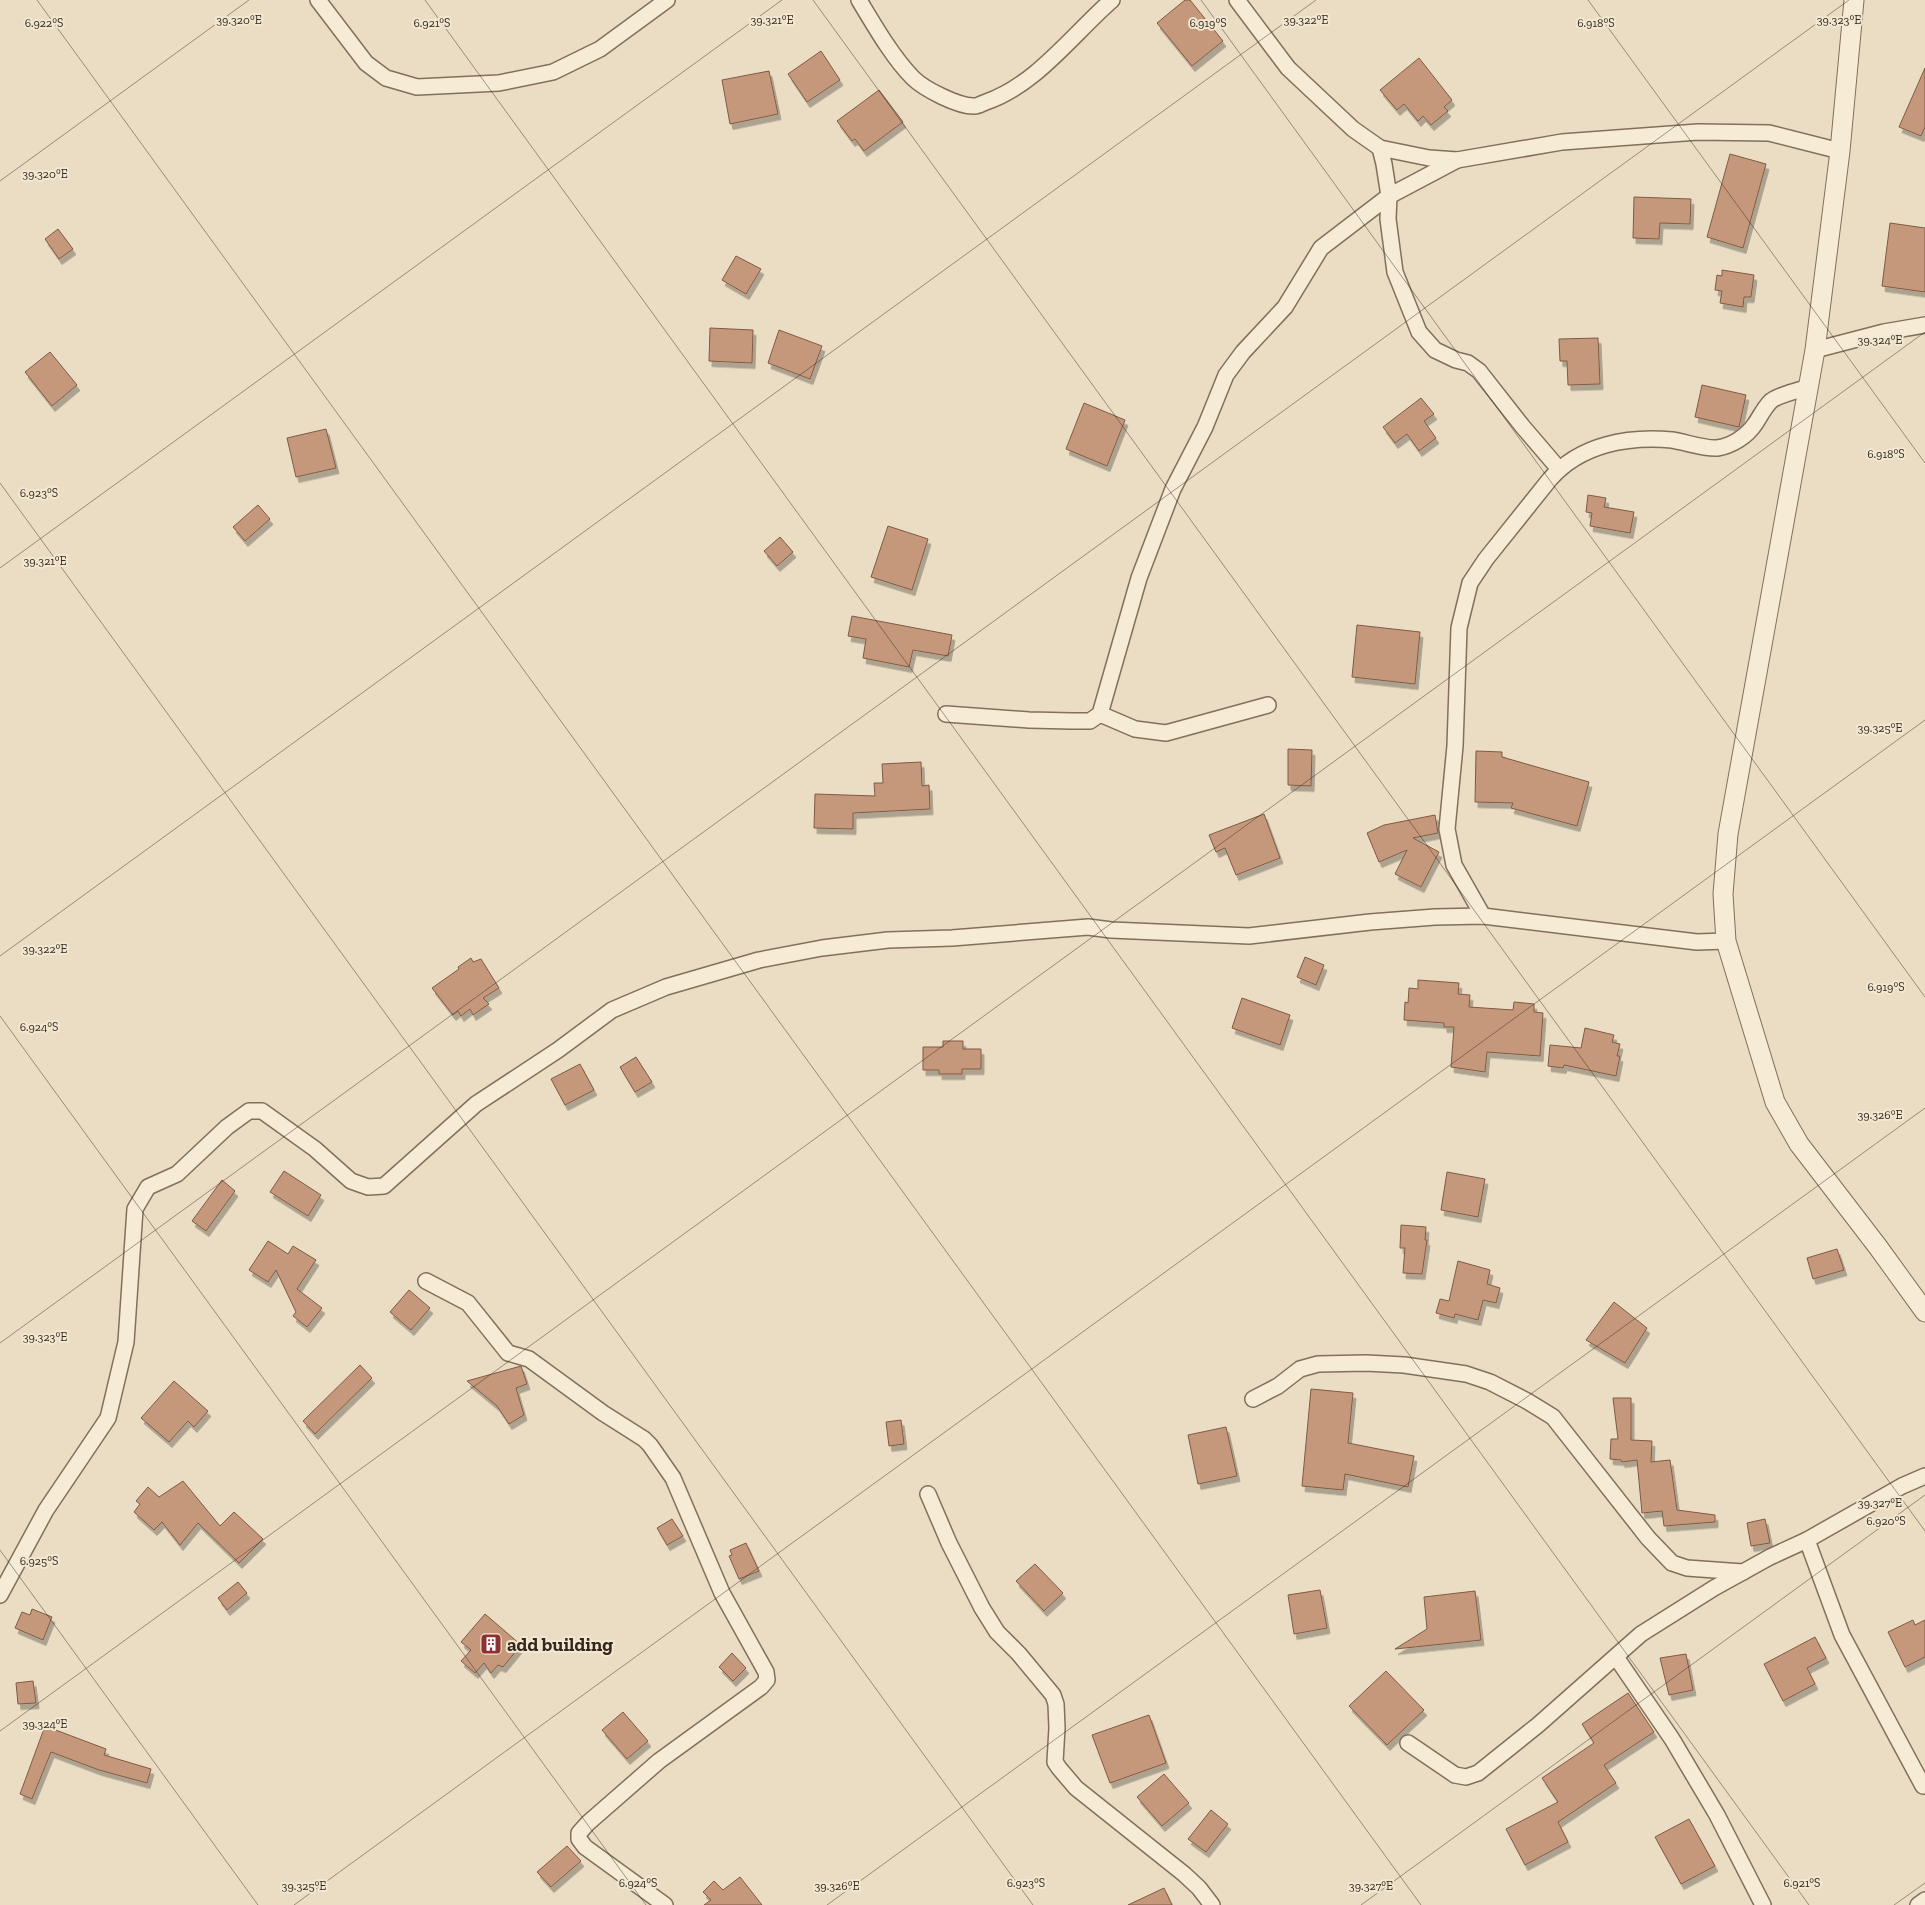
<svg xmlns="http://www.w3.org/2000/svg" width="1925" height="1905" viewBox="0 0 1925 1905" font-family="'Zilla Slab',serif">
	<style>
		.building { fill: #c5987b; stroke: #805a43; filter: url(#shadow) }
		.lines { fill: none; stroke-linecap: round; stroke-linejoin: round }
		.minor-casing { stroke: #836f5b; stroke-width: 18 }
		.tertiary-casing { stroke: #836f5b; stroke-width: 21 }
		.minor { stroke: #f6ebd5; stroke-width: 15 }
		.tertiary { stroke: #f6ebd5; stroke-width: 19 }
		.ticks { fill: none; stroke: #34281e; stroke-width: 1; stroke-opacity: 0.45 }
		.labels { text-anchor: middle; stroke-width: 4; stroke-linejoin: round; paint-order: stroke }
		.poi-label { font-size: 19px; font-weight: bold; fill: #34281e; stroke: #f2e8d1; text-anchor: start }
		.ticks-label { font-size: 12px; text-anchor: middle; fill: #34281e; stroke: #f2e8d1; stroke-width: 4; stroke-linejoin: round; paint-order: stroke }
	</style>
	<defs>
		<filter id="shadow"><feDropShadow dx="3" dy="5.5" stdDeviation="0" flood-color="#0004"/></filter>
	</defs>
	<rect width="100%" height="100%" fill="#eaddc3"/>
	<g class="building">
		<polygon points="1185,0 1190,0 1223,41 1192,66 1157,23"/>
		<polygon points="821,51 840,80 807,102 788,74"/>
		<polygon points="1419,58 1452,100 1444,107 1448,111 1431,125 1423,116 1418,121 1404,104 1397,110 1380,90"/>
		<polygon points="1925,68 1925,127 1921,136 1899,127"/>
		<polygon points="769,71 778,114 730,124 722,80"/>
		<polygon points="879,90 903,122 864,151 855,139 852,141 837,121"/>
		<polygon points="1730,154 1766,164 1743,248 1707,237"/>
		<polygon points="1634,197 1691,199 1690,224 1660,223 1659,239 1633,238"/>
		<polygon points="1890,223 1925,228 1925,292 1882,286"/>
		<polygon points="58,229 73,249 59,259 45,239"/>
		<polygon points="736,256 761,269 746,294 722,280"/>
		<polygon points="1722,270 1754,275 1751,297 1744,297 1743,307 1720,303 1722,291 1715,290 1717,275 1722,276"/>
		<polygon points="710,328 753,330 752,363 709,361"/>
		<polygon points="779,330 822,346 810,379 768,363"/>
		<polygon points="1598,338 1600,384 1568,385 1567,361 1560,361 1559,339"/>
		<polygon points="50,352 77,385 52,406 25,372"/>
		<polygon points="1702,385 1746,395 1739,427 1695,417"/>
		<polygon points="1421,398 1434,414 1424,421 1436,438 1419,451 1407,434 1395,443 1383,427"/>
		<polygon points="1084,403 1125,420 1107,466 1066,449"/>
		<polygon points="326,429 336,468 296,477 287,438"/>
		<polygon points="1588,495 1606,498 1604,507 1634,512 1630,533 1590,526 1592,513 1586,512"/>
		<polygon points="258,505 270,519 245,541 233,527"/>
		<polygon points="888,526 928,539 912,590 871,577"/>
		<polygon points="780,537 793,552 777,566 764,551"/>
		<polygon points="852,616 952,635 948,656 913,650 909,667 863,658 866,639 848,636"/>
		<polygon points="1357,625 1420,632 1415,684 1352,677"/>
		<polygon points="1288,749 1312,750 1311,786 1288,785"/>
		<polygon points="1476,751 1502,752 1502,757 1589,782 1577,826 1511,808 1513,803 1475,802"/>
		<polygon points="921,762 922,786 929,785 930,809 853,813 853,829 814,828 815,794 875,796 874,783 883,783 882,764"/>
		<polygon points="1264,814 1280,858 1236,875 1225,848 1216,852 1209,835"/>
		<polygon points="1435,815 1438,833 1413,838 1439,852 1421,887 1395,874 1407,850 1379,862 1367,833 1384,825"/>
		<polygon points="1305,957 1324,965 1316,985 1297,977"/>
		<polygon points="471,958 473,962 481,959 499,988 483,998 489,1004 473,1015 470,1009 461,1016 458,1011 453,1015 432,988 459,969 458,967"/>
		<polygon points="1418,980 1459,983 1458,994 1470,995 1469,1007 1513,1010 1514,1002 1534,1004 1534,1012 1543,1013 1540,1056 1487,1052 1485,1072 1451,1067 1454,1027 1444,1027 1444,1023 1404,1020 1405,1002 1408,1003 1409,988 1418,989"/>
		<polygon points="1242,998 1290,1015 1280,1045 1232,1028"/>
		<polygon points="1585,1028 1614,1035 1612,1042 1620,1044 1617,1056 1620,1056 1616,1076 1564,1065 1563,1068 1548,1066 1550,1045 1581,1048"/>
		<polygon points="943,1041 963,1041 963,1049 981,1049 981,1069 962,1069 962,1074 939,1074 939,1070 923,1070 923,1047 943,1047"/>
		<polygon points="636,1057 652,1082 635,1092 620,1067"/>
		<polygon points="580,1064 594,1090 565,1105 551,1079"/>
		<polygon points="284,1171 321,1195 308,1216 270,1192"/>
		<polygon points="1447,1172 1485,1179 1478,1217 1441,1210"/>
		<polygon points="222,1180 235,1191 206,1231 192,1221"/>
		<polygon points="1401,1225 1426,1227 1425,1240 1427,1240 1422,1274 1403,1273 1405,1248 1400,1248"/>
		<polygon points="268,1241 288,1254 293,1246 316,1260 297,1289 322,1308 307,1327 293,1316 296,1312 276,1270 268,1282 249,1270"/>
		<polygon points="1837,1249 1844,1270 1813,1279 1807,1258"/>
		<polygon points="1458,1261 1490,1270 1487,1284 1500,1288 1496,1303 1483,1300 1478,1320 1455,1314 1454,1318 1436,1313 1440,1299 1449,1301"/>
		<polygon points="409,1290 430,1308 411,1330 390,1312"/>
		<polygon points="1614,1302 1647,1328 1625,1363 1586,1340"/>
		<polygon points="360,1365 372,1378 315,1434 303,1421"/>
		<polygon points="521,1366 527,1384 516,1388 524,1415 509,1424 497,1406 467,1381"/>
		<polygon points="174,1381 208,1411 194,1427 188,1421 169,1442 141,1418"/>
		<polygon points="1311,1389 1353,1393 1348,1443 1414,1456 1408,1487 1345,1474 1343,1490 1302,1486"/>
		<polygon points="1613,1398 1631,1398 1631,1440 1652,1441 1651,1462 1670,1460 1677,1510 1715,1515 1715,1522 1664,1526 1662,1511 1642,1513 1637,1460 1622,1462 1621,1460 1610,1459 1611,1439 1618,1439"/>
		<polygon points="901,1420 904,1444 889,1446 886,1422"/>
		<polygon points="1226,1427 1237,1476 1198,1484 1188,1435"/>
		<polygon points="183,1481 220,1526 234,1512 263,1539 239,1563 198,1523 180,1545 162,1522 154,1530 134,1512 140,1504 136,1501 148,1487 159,1497"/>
		<polygon points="672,1519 683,1536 667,1545 657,1528"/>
		<polygon points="1765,1519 1770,1543 1751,1546 1747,1523"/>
		<polygon points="746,1543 759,1571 739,1579 729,1556 732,1555 730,1550"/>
		<polygon points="1035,1564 1063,1593 1044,1611 1016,1581"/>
		<polygon points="238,1582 247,1593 227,1610 218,1598"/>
		<polygon points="1320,1590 1327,1628 1294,1634 1288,1595"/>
		<polygon points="1475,1591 1481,1640 1395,1649 1427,1629 1424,1597"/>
		<polygon points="32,1609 52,1617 43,1640 15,1628 22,1612 30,1615"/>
		<polygon points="485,1614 521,1645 503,1667 498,1665 491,1673 484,1663 475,1673 461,1661 471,1650 461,1642"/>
		<polygon points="1913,1620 1915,1625 1925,1620 1925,1657 1905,1667 1888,1632"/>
		<polygon points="1815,1637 1826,1658 1807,1668 1815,1684 1783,1701 1764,1664"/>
		<polygon points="732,1653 746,1668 733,1681 719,1667"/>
		<polygon points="1686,1654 1693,1690 1669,1695 1660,1658"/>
		<polygon points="1386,1671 1424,1710 1387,1745 1349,1706"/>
		<polygon points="33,1681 36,1703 18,1704 16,1683"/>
		<polygon points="1628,1693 1654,1732 1604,1765 1616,1783 1558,1822 1568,1842 1525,1865 1506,1829 1558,1802 1542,1778 1594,1743 1582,1724"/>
		<polygon points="623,1712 648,1741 627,1759 602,1730"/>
		<polygon points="1149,1715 1166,1763 1110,1783 1092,1735"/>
		<polygon points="45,1726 106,1749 104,1755 151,1769 147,1783 99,1770 51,1752 32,1799 20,1794"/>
		<polygon points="1164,1774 1189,1803 1162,1826 1137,1797"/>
		<polygon points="1211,1810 1228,1824 1206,1852 1188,1839"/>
		<polygon points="1689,1819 1715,1866 1681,1884 1655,1837"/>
		<polygon points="567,1846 581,1861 551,1887 537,1872"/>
		<polygon points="740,1877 762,1905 704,1905 711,1900 703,1892 714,1881 723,1890"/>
		<polygon points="1164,1888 1172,1905 1128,1905"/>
	</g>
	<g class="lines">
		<g class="minor-casing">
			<g id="minor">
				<polyline points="318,0 366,63 386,78 417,87 499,83 553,72 600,49 667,0"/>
				<path d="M859,0C874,25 893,58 913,78C924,89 959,107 975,106C978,106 983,103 986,102C1036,85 1073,34 1112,0"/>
				<polyline points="1237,0 1288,68 1353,129 1380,148 1429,158 1457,160 1562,142 1698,132 1769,133 1840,151"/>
				<polyline points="1380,148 1384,164 1389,196 1388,219 1395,272 1419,332 1435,350 1456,360 1468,363 1479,371 1523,427 1559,469"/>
				<polyline points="1815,350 1884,332 1925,325"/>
				<polyline points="946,714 1029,720 1072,721 1090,721 1100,714 1139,578 1173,489 1205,427 1226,375 1243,352 1285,307 1321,248 1389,196 1457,160"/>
				<polyline points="1100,714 1135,729 1166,733 1268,705"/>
				<path d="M1483,916L1454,865L1447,829L1455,746L1459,628L1470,583L1486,559L1550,479C1581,444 1628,436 1672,440C1685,442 1705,449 1717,448C1732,446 1747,436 1755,424C1760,417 1764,408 1770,402C1775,396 1800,390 1809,387"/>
				<polyline points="426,1281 468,1303 508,1353 529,1359 603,1413 644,1439 650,1445 673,1478 722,1593 766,1672 767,1680 761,1687 659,1761 588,1823 579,1833 579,1839 585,1847 665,1905"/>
				<polyline points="1253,1399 1278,1386 1300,1369 1318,1364 1366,1363 1404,1365 1466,1374 1490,1382 1527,1401 1553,1417 1648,1538 1672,1563 1687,1568 1743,1572"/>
				<polyline points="928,1494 949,1543 982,1608 997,1632 1019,1654 1053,1695 1056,1704 1057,1728 1055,1762 1059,1768 1076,1788 1184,1874 1199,1888 1212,1905"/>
				<polyline points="1807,1540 1842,1635 1923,1786"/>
				<polyline points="0,1595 46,1510 108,1418 126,1342 135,1209 148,1187 177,1174 227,1127 249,1111 262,1111 315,1149 351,1181 368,1187 384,1186 476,1104 558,1050 612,1010 666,987 759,960 822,948 888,940 952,938 1088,927 1111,930 1249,936 1370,922 1435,917 1483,916 1697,942 1726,941"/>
				<polyline points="1616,1657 1672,1739 1717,1815 1763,1905"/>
				<polyline points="1408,1743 1455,1775 1466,1777 1478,1773 1538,1725 1641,1634 1714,1588 1770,1557 1807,1540 1902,1486 1925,1476"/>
				<polyline points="1918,1905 1925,1900"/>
			</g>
		</g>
		<g class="tertiary-casing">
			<polyline id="tertiary" points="1854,0 1840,151 1815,350 1728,834 1723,894 1726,941 1775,1102 1799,1144 1878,1247 1925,1312"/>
		</g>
		<use href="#minor" class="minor"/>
		<use href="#tertiary" class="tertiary"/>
	</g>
	<path class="ticks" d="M37,0L1421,1905M425,0L1809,1905M813,0L1925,1531M1201,0L1925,997M1588,0L1925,463M0,181L249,0M0,483L1033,1905M0,568L782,0M0,956L1316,0M0,1016L646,1905M0,1343L1849,0M0,1550L258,1905M0,1731L1925,332M294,1905L1925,720M827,1905L1925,1108M1361,1905L1925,1495M1894,1905L1925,1883"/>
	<defs>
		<g id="building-square" transform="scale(1.125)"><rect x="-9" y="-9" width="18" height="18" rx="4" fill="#8d3033" stroke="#f2e8d1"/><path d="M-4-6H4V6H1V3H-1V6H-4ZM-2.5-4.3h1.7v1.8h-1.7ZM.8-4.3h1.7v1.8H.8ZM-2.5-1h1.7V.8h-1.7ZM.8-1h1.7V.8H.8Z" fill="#fff"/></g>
	</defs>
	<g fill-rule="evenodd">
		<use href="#building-square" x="491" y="1644"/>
	</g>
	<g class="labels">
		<g class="poi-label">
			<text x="507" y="1651">add building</text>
		</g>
	</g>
	<g class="ticks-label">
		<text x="239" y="24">39.320°E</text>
		<text x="772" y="24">39.321°E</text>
		<text x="1306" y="24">39.322°E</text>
		<text x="1839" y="24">39.323°E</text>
		<text x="432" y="27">6.921°S</text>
		<text x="1208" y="27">6.919°S</text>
		<text x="44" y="27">6.922°S</text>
		<text x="1596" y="27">6.918°S</text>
		<text x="45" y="178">39.320°E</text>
		<text x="1880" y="344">39.324°E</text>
		<text x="1886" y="458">6.918°S</text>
		<text x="39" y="497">6.923°S</text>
		<text x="45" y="565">39.321°E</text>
		<text x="1880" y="732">39.325°E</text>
		<text x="45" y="953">39.322°E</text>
		<text x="1886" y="991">6.919°S</text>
		<text x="39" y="1031">6.924°S</text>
		<text x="1880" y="1119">39.326°E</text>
		<text x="45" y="1341">39.323°E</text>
		<text x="1880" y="1507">39.327°E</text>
		<text x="1886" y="1525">6.920°S</text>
		<text x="39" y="1565">6.925°S</text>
		<text x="45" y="1728">39.324°E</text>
		<text x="638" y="1887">6.924°S</text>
		<text x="1026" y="1887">6.923°S</text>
		<text x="1802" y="1887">6.921°S</text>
		<text x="304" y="1890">39.325°E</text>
		<text x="837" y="1890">39.326°E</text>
		<text x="1371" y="1890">39.327°E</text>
	</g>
</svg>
